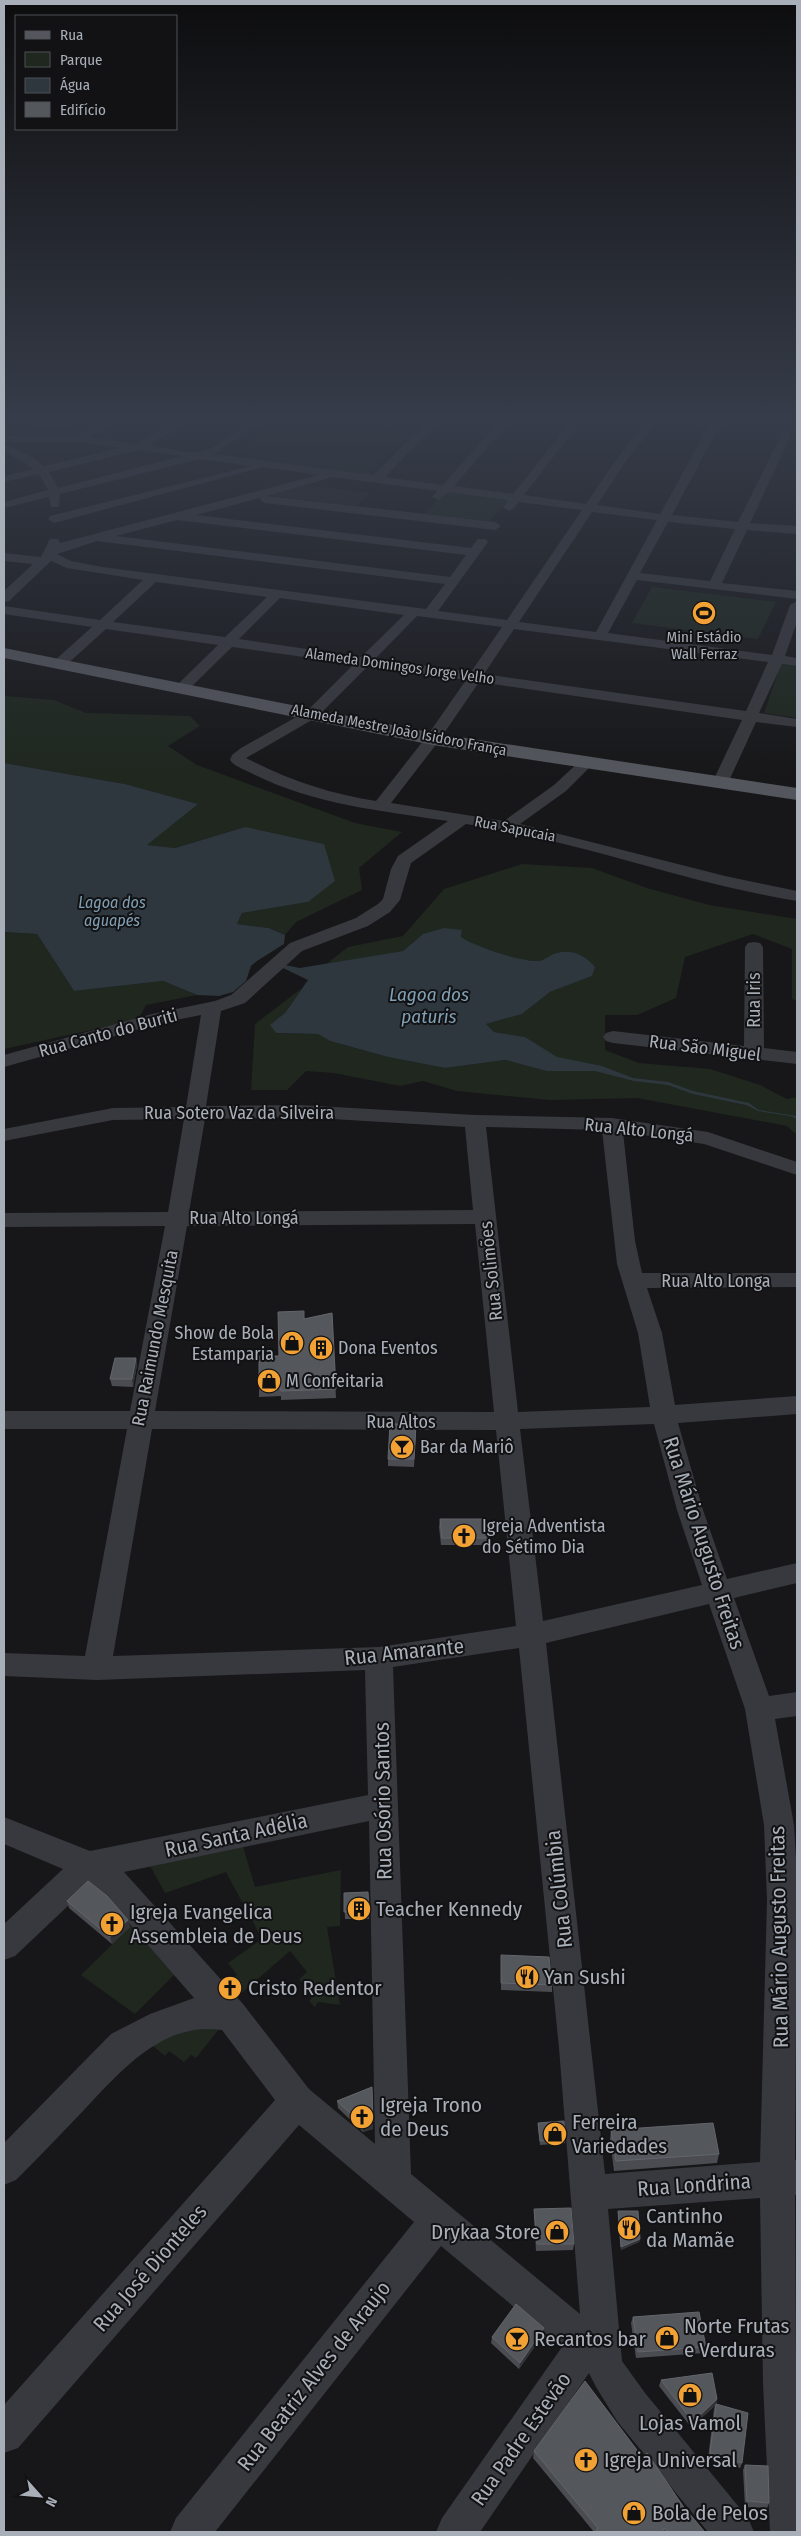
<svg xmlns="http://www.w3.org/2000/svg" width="801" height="2536" viewBox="0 0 801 2536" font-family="'Fira Sans Condensed',sans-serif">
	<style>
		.built { fill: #232326 }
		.green { fill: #1f271f }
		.water { fill: #2d373d }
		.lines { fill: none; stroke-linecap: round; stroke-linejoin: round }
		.minor { fill: #38393e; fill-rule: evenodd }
		.major { fill: #54565d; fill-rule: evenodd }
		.wall { fill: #4a4c51 }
		.shaded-wall { fill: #313336 }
		.building { fill: #54575c; stroke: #62656b }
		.labels { text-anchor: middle; stroke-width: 4; stroke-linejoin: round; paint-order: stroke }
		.far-poi-label { font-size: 15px; fill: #a9afb9; stroke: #121214 }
		.far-street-label { font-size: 15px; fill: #a9afb9; stroke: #121214 }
		.far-water-label { font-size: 16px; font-style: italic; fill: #80a0b4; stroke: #121214 }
		.street-label { font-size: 18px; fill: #a9afb9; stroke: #121214 }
		.poi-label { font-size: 18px; fill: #a9afb9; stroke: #121214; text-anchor: start }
		.water-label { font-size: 19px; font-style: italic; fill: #80a0b4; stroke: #121214 }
		.near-street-label { font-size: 21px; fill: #a9afb9; stroke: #121214 }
		.near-poi-label { font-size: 21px; fill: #a9afb9; stroke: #121214; text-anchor: start }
	</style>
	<rect width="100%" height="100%" fill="#171719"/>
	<polygon class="built" points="295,484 370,493 357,506 258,494"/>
	<g class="green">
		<polygon points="4,421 88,421 82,424 4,434"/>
		<polygon points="286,421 393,421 382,432 407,435 370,475 248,458 258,449 243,447"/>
		<polygon points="446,491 509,499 489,521 425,514"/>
		<polygon points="652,587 776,602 758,639 632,623"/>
		<polygon points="781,664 797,666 797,718 764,713"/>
		<polygon points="6,696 54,700 86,713 190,716 200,726 168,746 197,765 355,823 402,832 359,868 362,890 296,922 285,935 269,928 237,924 242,913 308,902 245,827 175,848 146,845 197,804 125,784 4,763 4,697"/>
		<path d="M522,864L592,868L647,888L709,905L797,919V1001L792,999V949L753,934L685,957L676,998L637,1015H605V1050L639,1063L710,1069L760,1085L787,1099L797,1097V1135L787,1126L637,1098L550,1100L457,1091L423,1081L400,1086L334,1073L306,1071L287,1090H251L255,1024L302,988L285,1013L276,1033L318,1034L330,1041L388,1057L445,1068L505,1060L546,1071L525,1037L494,1032L485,1024L522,1014L550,992L592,976L558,953C553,955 545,960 540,961C522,963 476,946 461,937L462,930L423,934L403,951L325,965L348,947L403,936L444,889Z"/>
		<polygon points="4,932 37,934 74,991 163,981 197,995 146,1005 138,1020 4,1049"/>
		<polygon points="242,1843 255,1887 341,1870 340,1926 327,1927 340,2005 318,2002 315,2007 309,2001 314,1996 299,1979 307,1972 290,1951 238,1996 225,1983 237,1975 228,1963 262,1939 226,1872 165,1893 149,1864"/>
		<polygon points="132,1925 175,1974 135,2014 81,1975"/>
		<polygon points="188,2021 219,2029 196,2058 191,2055 184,2062 169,2051 165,2056 146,2040"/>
	</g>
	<g class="water">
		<polygon points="4,763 125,784 198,804 147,845 175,848 245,827 324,844 335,881 308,902 242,913 237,924 269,928 285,935 284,944 257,961 251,966 246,981 233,992 219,996 197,995 163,981 74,991 37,934 4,932"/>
		<path d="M444,928L462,930L461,937C477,947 521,962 539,961C545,960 551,954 557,953C572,949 586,956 595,967L592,976L550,992L522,1014L486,1024L494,1032L525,1037L557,1057L602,1066L633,1078L668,1082L693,1091L749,1103L759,1110L797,1116V1119L790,1116L758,1111L746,1105L693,1094L668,1085L634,1081L595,1071H546L505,1060L445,1068L388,1057L330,1041L318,1034L276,1033L270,1025L285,1013L308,980L283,968L285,965L300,968L403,951L423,934Z"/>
	</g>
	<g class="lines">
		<g class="minor">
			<path d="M103,421H116L89,437L136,444L176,421H189L149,445C164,447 184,454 199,452C223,449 237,421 264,421L214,454L373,475L428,421H439L385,477L443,485L499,421H510L454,486L513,494L571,421H581L524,495L586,504L618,457L647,421H658L626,461L597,505L660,514L704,435L711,426L692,424L687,421H727L714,436L672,515L738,522L782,433L787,430L792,433L750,523L797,526V534L747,530L722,583L797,591V599L637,580L608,633L772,655L790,605L797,601V622L785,656L797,658V666L782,664L759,713L797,719V727L756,722L728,783L720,788L712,783L742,720L479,682L438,742L391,803L504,821L554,785L581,760H591L594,763L566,791L520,824L725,876L797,891V901C685,883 578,840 466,824L411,863L400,900L390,912L368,926L302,951L245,1003L221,1011L206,1106L299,1105L475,1115L612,1118L708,1132L797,1162V1175L704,1144L623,1132L635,1241L642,1273H797V1287L647,1288L662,1333L675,1405L797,1396V1414L678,1423L703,1510L727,1579L797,1563V1583L734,1598L769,1696L797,1692V1716L775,1719L794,1825L797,1876L795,2160L797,2159V2195H795L797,2532H770L763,2383L760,2198L608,2209L622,2361L645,2393L748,2518L754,2532H708L617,2421L596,2387L589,2373L480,2532H436L442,2518L562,2347L441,2246L215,2532H170L176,2518L414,2222L299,2125L18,2448L4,2453V2405L275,2100L222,2030C162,2021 120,2072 83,2111C61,2134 39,2157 16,2180L4,2185V2143L111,2034L150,2014L194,1998L102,1892L91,1884L15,1956L4,1960V1924L63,1869L4,1844V1817L90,1851L368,1795L365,1670L97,1680L4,1676V1653L85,1656L127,1429H4V1411H130L165,1226L4,1227V1213L168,1212L184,1119L113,1120L4,1141V1129L113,1108L186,1107L201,1015L161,1023L4,1067V1055L152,1014L215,1001L231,995L290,943L356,918L378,904L383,899L391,869L398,856L448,821C381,811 310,804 249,772C243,769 234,766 230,760L232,755L241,748L307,711L354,664L232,647L186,692H176L174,689L176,686L218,645L106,629L64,667H54L52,664L54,661L92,627L4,614V606L100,620L143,580L67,568L51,561L9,601L4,602V591L33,564L4,561V553L41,557L50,539H58L60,543L319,475L263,467L54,523L48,519L50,516L251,466L200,459L60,494L59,507H51L49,497L4,508V502L48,490L39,474L4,482V476L34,469L4,451V444L27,454L44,466L120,448L79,442H4V436H75ZM138,450L183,456L58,488L49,472ZM333,477L437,491L432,497L438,500L448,492L508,500L503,507L509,511L513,509L519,502L582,510L507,620L438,611L488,542L486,539H478L471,548L196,515L260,498L261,501L265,503L495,530L501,526L495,522L267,496ZM592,512L657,520L596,632L519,622ZM177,520L466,555L450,577L116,536ZM668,522L735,529L710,581L640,573ZM97,541L445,584L426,609L102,567L71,561L57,554ZM156,582L267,597L225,637L113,622ZM280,598L404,615L361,657L239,639ZM417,616L502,627L471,672L375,659ZM514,629L768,662L746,711L484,674ZM368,666L466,680L427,736L376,801C330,794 288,780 246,758L317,717ZM299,1117L465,1127L473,1210L189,1212L205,1119ZM486,1127L602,1130L617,1264L638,1333L650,1407L518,1412ZM475,1224L494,1412L155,1411L187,1226ZM654,1424L677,1510L702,1585L543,1621L520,1429ZM152,1429L496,1430L516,1626L379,1647L113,1656ZM709,1604L745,1709L764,1825L767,1900L760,2162L605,2174L546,1643ZM519,1648L559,2048L580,2314L411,2174L393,1667ZM369,1821L375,2144L309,2089L243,2004L124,1872Z"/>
			<polygon points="754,942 760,943 763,947 764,1048 797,1052 797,1064 613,1043 606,1041 603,1037 606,1033 613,1031 744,1046 745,947 748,943"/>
		</g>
		<polygon class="major" points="4,648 433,733 797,788 797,800 433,745 4,658"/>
	</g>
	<g class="wall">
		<polygon points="332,1313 336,1398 281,1400 281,1396 259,1397 259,1388 279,1356 304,1319"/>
		<polygon points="136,1358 137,1365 133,1387 112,1386 110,1379"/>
		<polygon points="416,1432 414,1467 388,1466 388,1459"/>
		<polygon points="440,1519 488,1538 487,1545 441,1545 439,1527"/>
		<polygon points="368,1892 369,1919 345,1919 344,1893"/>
		<polygon points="67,1901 128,1920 130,1927 112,1944 69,1908"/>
		<polygon points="501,1955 552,1985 552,1992 501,1990"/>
		<polygon points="372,2087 373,2129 363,2132 338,2108 337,2101"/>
		<polygon points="538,2123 565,2139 565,2143 540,2145 538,2126"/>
		<polygon points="611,2130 719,2154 717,2163 614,2171 610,2139"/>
		<polygon points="534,2209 574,2244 573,2250 536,2251 534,2215"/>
		<polygon points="618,2211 640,2239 639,2242 621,2250 618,2214"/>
		<polygon points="633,2317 706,2347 704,2353 636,2358 631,2323"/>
		<polygon points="543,2335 519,2369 491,2343 492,2337"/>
		<polygon points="661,2380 717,2399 716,2405 691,2427 659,2386"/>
		<polygon points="716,2404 742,2463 740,2468 708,2459 714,2409"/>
		<polygon points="534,2451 643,2458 683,2506 704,2531 704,2532 594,2532 533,2458"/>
		<polygon points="745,2465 769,2503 767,2508 745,2507 743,2470"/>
	</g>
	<g class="shaded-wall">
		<polygon points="136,1358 137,1365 133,1387 132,1379"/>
		<polygon points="128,1920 130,1927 112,1944 110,1937"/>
		<polygon points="373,2122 373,2129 363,2132 363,2125"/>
		<polygon points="640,2239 639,2242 621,2250 621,2247"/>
		<polygon points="544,2328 543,2335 519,2369 520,2363"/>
		<polygon points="717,2399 716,2405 691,2427 693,2422"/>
	</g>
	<g class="building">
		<polygon points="304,1311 304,1319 332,1313 336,1389 281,1391 280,1388 259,1388 259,1356 279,1356 278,1312"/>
		<polygon points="115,1358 136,1358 132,1379 110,1379"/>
		<polygon points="390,1424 416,1424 414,1459 388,1459"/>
		<polygon points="440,1519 486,1519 488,1538 442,1538"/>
		<polygon points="88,1881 107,1896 128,1920 110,1937 67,1901"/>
		<polygon points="368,1892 369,1911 344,1912 344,1893"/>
		<polygon points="501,1955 549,1957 552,1985 501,1983"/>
		<polygon points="372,2087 373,2122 363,2125 337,2101"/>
		<polygon points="564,2121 565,2139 540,2141 538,2123"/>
		<polygon points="713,2123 719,2154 616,2161 611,2130"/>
		<polygon points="571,2208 574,2244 537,2244 534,2209"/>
		<polygon points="618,2211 638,2211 640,2239 621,2247"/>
		<polygon points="516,2304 544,2328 520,2363 492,2337"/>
		<polygon points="699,2312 706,2347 638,2352 633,2317"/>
		<polygon points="712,2373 717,2399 693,2422 661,2380"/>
		<polygon points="585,2381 643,2458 647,2453 683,2506 704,2531 704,2532 668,2532 664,2528 662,2532 595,2532 598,2528 534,2451"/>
		<polygon points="716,2404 748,2413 742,2463 710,2453"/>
		<polygon points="745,2465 768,2466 769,2503 747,2501"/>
	</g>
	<linearGradient id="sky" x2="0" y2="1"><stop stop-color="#0d0d0e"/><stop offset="0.54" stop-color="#363c49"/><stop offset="1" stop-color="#363c49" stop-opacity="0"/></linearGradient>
	<rect width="801" height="776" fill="url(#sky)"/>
	<defs>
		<g id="stadium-disc" transform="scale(1.25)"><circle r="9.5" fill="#f2a135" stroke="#121214"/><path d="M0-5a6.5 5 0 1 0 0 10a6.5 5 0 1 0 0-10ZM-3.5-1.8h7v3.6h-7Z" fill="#111"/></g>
		<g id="shop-disc" transform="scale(1.25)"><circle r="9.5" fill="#f2a135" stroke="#121214"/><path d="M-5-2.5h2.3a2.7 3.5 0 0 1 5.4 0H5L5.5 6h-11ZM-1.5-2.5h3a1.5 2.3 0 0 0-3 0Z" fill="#111"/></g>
		<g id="building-disc" transform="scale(1.25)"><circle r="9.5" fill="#f2a135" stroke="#121214"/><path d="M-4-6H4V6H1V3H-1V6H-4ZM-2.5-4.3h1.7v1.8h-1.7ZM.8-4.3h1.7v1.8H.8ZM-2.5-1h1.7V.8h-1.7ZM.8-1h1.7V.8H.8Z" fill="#111"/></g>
		<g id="bar-disc" transform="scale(1.25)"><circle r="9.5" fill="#f2a135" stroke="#121214"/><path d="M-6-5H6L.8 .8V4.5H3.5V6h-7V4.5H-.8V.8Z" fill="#111"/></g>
		<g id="church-disc" transform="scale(1.25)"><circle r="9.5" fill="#f2a135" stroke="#121214"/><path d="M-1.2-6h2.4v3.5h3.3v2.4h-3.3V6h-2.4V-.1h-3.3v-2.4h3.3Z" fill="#111"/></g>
		<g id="restaurant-disc" transform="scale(1.25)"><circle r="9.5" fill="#f2a135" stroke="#121214"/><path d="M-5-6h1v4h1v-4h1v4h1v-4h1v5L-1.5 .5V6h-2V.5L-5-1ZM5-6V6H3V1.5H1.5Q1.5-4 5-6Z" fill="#111"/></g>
	</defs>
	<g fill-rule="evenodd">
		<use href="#stadium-disc" x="704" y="613"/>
		<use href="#shop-disc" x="292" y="1343"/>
		<use href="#building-disc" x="321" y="1348"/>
		<use href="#shop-disc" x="269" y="1381"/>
		<use href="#bar-disc" x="402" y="1447"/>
		<use href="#church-disc" x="464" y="1536"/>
		<use href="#building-disc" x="359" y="1909"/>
		<use href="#church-disc" x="112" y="1924"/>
		<use href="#restaurant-disc" x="527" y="1977"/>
		<use href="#church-disc" x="230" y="1988"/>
		<use href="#church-disc" x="362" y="2117"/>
		<use href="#shop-disc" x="555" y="2134"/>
		<use href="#restaurant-disc" x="629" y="2228"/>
		<use href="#shop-disc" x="557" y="2232"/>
		<use href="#shop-disc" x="667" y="2338"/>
		<use href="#bar-disc" x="517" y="2339"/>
		<use href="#shop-disc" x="690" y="2395"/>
		<use href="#church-disc" x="586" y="2460"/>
		<use href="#shop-disc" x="634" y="2513"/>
	</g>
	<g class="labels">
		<g class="far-poi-label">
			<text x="704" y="642">Mini Estádio<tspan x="704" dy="17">Wall Ferraz</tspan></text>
		</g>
		<g class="far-street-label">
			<text transform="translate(400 666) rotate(8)" y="5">Alameda Domingos Jorge Velho</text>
			<text transform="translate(399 730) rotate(11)" y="5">Alameda Mestre João Isidoro França</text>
			<text transform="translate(515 829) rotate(11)" y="5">Rua Sapucaia</text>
		</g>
		<g class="far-water-label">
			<text x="112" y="908">Lagoa dos<tspan x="112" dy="18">aguapés</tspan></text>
		</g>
		<g class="street-label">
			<text transform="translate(754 1000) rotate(-90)" y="6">Rua Iris</text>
			<text transform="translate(108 1033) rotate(-15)" y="6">Rua Canto do Buriti</text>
			<text transform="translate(705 1048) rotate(7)" y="6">Rua São Miguel</text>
			<text x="239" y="1119">Rua Sotero Vaz da Silveira</text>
			<text transform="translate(639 1130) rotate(6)" y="6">Rua Alto Longá</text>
			<text x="244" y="1224">Rua Alto Longá</text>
			<text transform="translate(491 1271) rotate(-96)" y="6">Rua Solimões</text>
			<text x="716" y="1287">Rua Alto Longa</text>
			<text transform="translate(155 1338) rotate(-79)" y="6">Rua Raimundo Mesquita</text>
			<text x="401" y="1428">Rua Altos</text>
		</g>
		<g class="poi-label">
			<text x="274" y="1339" text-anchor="end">Show de Bola<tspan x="274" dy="21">Estamparia</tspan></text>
			<text x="338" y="1354">Dona Eventos</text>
			<text x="286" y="1387">M Confeitaria</text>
			<text x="420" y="1453">Bar da Mariô</text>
			<text x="482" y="1532">Igreja Adventista<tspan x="482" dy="21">do Sétimo Dia</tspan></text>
		</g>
		<g class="water-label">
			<text x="429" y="1001">Lagoa dos<tspan x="429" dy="22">paturis</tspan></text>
		</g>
		<g class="near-street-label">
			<text transform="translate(704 1543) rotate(72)" y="7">Rua Mário Augusto Freitas</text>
			<text transform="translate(404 1652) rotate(-6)" y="7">Rua Amarante</text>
			<text transform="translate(383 1801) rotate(-91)" y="7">Rua Osório Santos</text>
			<text transform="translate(236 1835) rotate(-12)" y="7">Rua Santa Adélia</text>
			<text transform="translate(559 1889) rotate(-96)" y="7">Rua Colúmbia</text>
			<text transform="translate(779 1937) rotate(-91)" y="7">Rua Mário Augusto Freitas</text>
			<text transform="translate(694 2185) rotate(-4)" y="7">Rua Londrina</text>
			<text transform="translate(150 2268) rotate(-49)" y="7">Rua José Dionteles</text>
			<text transform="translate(314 2376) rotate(-52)" y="7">Rua Beatriz Alves de Araujo</text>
			<text transform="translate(521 2439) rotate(-55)" y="7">Rua Padre Estevão</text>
		</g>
		<g class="near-poi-label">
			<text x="376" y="1916">Teacher Kennedy</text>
			<text x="130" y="1919">Igreja Evangelica<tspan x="130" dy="24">Assembleia de Deus</tspan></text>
			<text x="544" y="1984">Yan Sushi</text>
			<text x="248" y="1995">Cristo Redentor</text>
			<text x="380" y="2112">Igreja Trono<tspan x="380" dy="24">de Deus</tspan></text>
			<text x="572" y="2129">Ferreira<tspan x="572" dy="24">Variedades</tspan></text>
			<text x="646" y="2223">Cantinho<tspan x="646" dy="24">da Mamãe</tspan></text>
			<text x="540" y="2239" text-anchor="end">Drykaa Store</text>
			<text x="684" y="2333">Norte Frutas<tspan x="684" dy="24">e Verduras</tspan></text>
			<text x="534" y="2346">Recantos bar</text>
			<text x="690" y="2430" text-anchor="middle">Lojas Vamol</text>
			<text x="604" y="2467">Igreja Universal</text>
			<text x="652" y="2520">Bola de Pelos</text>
		</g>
	</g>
	<rect width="801" height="2536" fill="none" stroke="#a9afb9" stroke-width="10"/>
	<rect x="15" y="15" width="162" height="115" fill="#121214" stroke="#4e5156"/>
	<rect x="25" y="31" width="25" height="8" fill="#54565d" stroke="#4e5156"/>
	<text x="60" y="40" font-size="15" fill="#a9afb9">Rua</text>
	<rect x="25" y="52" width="25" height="15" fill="#1f271f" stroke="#4e5156"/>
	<text x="60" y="65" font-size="15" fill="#a9afb9">Parque</text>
	<rect x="25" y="78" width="25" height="15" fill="#2d373d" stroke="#4e5156"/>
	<text x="60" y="90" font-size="15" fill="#a9afb9">Água</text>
	<rect x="25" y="102" width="25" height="15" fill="#54575c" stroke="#4e5156"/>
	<text x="60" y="115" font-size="15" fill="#a9afb9">Edifício</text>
	<g transform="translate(40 2496) rotate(117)" stroke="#121214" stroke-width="4" paint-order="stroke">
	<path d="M0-4L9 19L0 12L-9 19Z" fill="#a9afb9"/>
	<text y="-8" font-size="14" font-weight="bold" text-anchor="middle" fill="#a9afb9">N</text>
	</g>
</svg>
